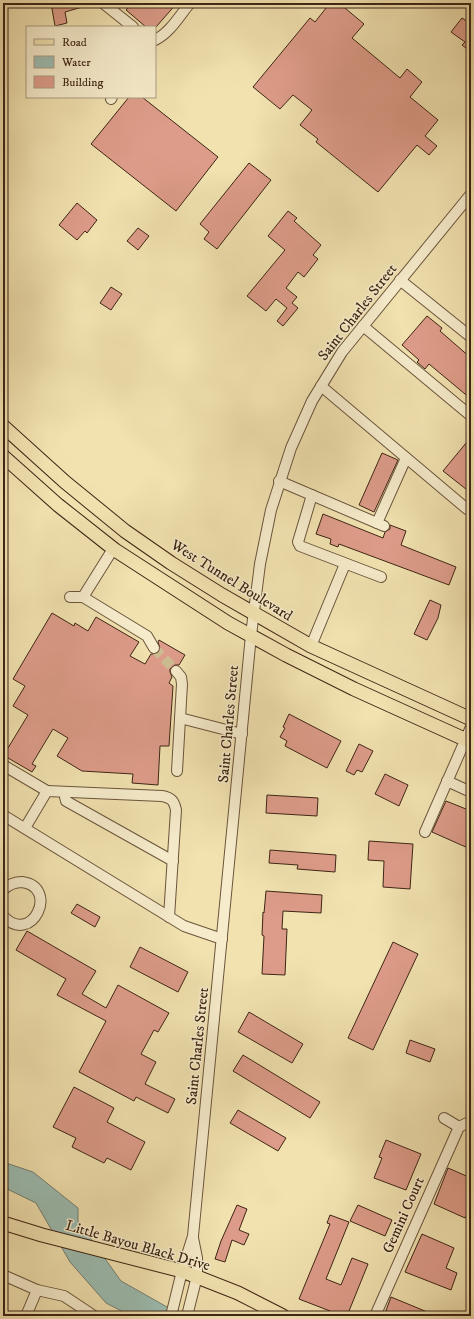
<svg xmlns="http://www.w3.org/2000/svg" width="474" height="1319" viewBox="0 0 474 1319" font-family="'IM FELL DW Pica',serif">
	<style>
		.water { fill: #9cbdb2; stroke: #768073 }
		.building { fill: #dd9c89; stroke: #3e2514 }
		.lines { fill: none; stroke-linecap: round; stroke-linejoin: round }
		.minor-tunnel { stroke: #cdbc91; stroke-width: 10; stroke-dasharray: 10 5; stroke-linecap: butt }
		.minor-casing { stroke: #6b543b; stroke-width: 12 }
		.major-casing { stroke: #3e2514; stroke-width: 15 }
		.minor { stroke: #f6eccc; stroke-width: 10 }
		.major { stroke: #f1e2b0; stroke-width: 13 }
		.labels { text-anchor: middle; stroke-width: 3; stroke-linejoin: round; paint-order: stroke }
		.street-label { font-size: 15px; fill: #3e2514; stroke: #f6eccc }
	</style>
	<rect width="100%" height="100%" fill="#f1e2b0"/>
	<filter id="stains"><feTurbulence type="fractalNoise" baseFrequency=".005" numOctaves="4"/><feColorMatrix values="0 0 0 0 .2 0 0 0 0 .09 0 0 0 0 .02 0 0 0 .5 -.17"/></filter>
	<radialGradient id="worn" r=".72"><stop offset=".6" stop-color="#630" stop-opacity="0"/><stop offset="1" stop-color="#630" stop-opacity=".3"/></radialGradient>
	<polygon class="water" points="3,1162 33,1172 78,1208 78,1221 121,1281 183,1316 131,1316 106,1303 70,1262 36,1203 3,1187"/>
	<g class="building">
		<polygon points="51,3 89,3 89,5 65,12 67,23 55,26"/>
		<polygon points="132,3 177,3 156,27 146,27 126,10"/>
		<polygon points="330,3 339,3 364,24 352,38 400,78 407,69 422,82 410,97 438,120 425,136 437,146 429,155 417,145 378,192 316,142 318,139 300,125 312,110 293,95 280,109 253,87 310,18 315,22"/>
		<polygon points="462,18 471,24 471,52 462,45 465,42 451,32"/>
		<polygon points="129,97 142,97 218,157 176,211 91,144"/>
		<polygon points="249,163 271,180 217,249 204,239 209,232 200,224"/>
		<polygon points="77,203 97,220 87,233 85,231 77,240 59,225"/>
		<polygon points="288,211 297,218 294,221 321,245 313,255 318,259 304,277 298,272 286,288 297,297 292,303 298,308 283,326 277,321 287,308 276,299 266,311 247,296 285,250 268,236"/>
		<polygon points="138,228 149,236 138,250 127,241"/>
		<polygon points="111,287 122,294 111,310 100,303"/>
		<polygon points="427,316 442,328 440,331 471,358 471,399 429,364 425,369 417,362 419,360 402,345"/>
		<polygon points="471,437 471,493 443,471"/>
		<polygon points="382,453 398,460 374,512 359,505"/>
		<polygon points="323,514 383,538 385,532 390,529 390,525 406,531 401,545 456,567 449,585 339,544 338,547 330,544 331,539 316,534"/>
		<polygon points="430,600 441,605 438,618 427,640 414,634"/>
		<polygon points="52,613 74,626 75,623 88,631 96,617 139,642 130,656 145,664 151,654 154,654 159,652 160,648 158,642 159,640 185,655 179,665 175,665 170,669 170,672 172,677 169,683 173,686 169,746 160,746 158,785 132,783 133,774 82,771 57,756 68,738 53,729 32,764 36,766 32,772 3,755 3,745 8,748 28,715 13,706 25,686 13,679"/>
		<polygon points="289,714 341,741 327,768 285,746 287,741 280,737 285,728 283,727"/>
		<polygon points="359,744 373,751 362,772 357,770 354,775 346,771"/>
		<polygon points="385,774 408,785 399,806 375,794"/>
		<polygon points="267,795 318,798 317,816 266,813"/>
		<polygon points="446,801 471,811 471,842 468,848 432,832"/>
		<polygon points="369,841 413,844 410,889 383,887 384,861 368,860"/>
		<polygon points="270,850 336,855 335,872 297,869 298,865 269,863"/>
		<polygon points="266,891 322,895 321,913 283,911 282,929 287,929 285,975 262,974 264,936 262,935 263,912 264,913"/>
		<polygon points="77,904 100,917 95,927 71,913"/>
		<polygon points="27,931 96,971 82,994 106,1008 118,985 169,1013 158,1032 154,1030 141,1054 156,1062 145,1084 175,1099 168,1113 136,1097 134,1101 79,1072 106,1021 57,995 66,979 16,950"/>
		<polygon points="393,942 418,954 373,1050 348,1038"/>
		<polygon points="140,947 188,972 178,992 130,967"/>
		<polygon points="249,1012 303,1044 292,1063 238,1032"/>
		<polygon points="410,1040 435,1049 430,1062 406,1053"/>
		<polygon points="243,1055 320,1102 310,1118 233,1071"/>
		<polygon points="74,1087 114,1108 107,1122 145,1142 131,1170 107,1158 104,1163 72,1147 76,1138 53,1127"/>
		<polygon points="238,1110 286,1138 278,1151 230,1123"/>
		<polygon points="386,1140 421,1154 406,1190 374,1178 382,1158 379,1157"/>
		<polygon points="448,1168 471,1178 471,1214 468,1212 465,1218 434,1204"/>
		<polygon points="237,1205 247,1209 239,1230 249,1234 244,1245 232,1240 225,1262 215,1259 221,1241"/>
		<polygon points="358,1205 392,1220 385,1236 350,1221"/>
		<polygon points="330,1215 349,1222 326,1279 341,1285 352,1258 368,1264 347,1316 328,1316 330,1311 299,1299 330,1224 327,1223"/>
		<polygon points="422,1234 454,1248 446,1268 457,1273 451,1290 405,1272"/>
		<polygon points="391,1297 437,1316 384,1316"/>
	</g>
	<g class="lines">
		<polyline class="minor-tunnel" points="154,648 176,671"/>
		<g class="minor-casing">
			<g id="minor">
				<polyline points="103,3 133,27"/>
				<path d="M155,40C170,33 180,15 190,3"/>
				<polyline points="111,99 112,97"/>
				<polyline points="400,280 471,337"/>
				<polyline points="363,326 471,416"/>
				<polyline points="321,386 467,509 471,511"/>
				<polyline points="279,481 384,526"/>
				<polyline points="312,495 298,542 300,546 381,577"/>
				<polyline points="377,523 406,458"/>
				<polyline points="113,549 83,597 147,636 154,648"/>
				<polyline points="70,597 83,597"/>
				<polyline points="311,646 345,564"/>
				<polyline points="176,671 181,677 182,684 177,771"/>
				<polyline points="180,718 242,734"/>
				<polyline points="3,765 47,791"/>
				<polyline points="447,781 471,792"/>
				<polyline points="66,792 65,797 66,801 173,861"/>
				<polyline points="3,815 184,926 222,939"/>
				<path d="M25,828L47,791L162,796C172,798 174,801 176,810L169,917"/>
				<polyline points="425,832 471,727"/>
				<path d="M3,890C8,885 14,882 22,882C60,887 32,947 3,916"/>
				<polyline points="444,1118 459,1127 467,1123"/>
				<polyline points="3,1275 37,1290 26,1316"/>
				<polyline points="37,1290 64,1296 94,1316"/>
				<polyline points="171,1316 182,1271 193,1236 251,635 260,564 271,510 291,448 312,401 342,352 471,194"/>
				<polyline points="187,1316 197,1276 197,1258 193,1238"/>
				<polyline points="375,1316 459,1127"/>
			</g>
		</g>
		<g class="major-casing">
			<g id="major">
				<polyline points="3,426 65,482 125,531 171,563 222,595 311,646 471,719"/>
				<polyline points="3,456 58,505 115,550 228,623 286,655 354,689 471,742"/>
				<polyline points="3,1223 42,1235 182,1271 238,1293 283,1316"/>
			</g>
		</g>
		<use href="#minor" class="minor"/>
		<use href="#major" class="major"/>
	</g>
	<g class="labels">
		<g class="street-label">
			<text transform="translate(357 312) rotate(-52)" y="5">Saint Charles Street</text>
			<text transform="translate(232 580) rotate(32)" y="5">West Tunnel Boulevard</text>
			<text transform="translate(228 724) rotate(-85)" y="5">Saint Charles Street</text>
			<text transform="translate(197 1046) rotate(-84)" y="5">Saint Charles Street</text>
			<text transform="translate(403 1215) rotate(-66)" y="5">Gemini Court</text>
			<text transform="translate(138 1245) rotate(16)" y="5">Little Bayou Black Drive</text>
		</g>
	</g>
	<rect width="474" height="1319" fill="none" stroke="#f1e2b0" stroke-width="16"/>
	<rect x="4" y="4" width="466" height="1311" fill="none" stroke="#3e2514" stroke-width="2"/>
	<rect x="8" y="8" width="458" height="1303" fill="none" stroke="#3e2514"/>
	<rect x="26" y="26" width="130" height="72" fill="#f6eccc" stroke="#ac9c82"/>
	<rect x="34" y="39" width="20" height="6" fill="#f1e2b0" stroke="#ac9c82"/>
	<text x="62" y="46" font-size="12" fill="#3e2514">Road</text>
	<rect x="34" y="56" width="20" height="12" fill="#9cbdb2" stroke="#ac9c82"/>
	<text x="62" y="66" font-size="12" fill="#3e2514">Water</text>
	<rect x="34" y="76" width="20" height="12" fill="#dd9c89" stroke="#ac9c82"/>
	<text x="62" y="86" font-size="12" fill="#3e2514">Building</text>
	<rect width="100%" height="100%" filter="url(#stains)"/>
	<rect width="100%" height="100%" fill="url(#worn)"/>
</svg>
